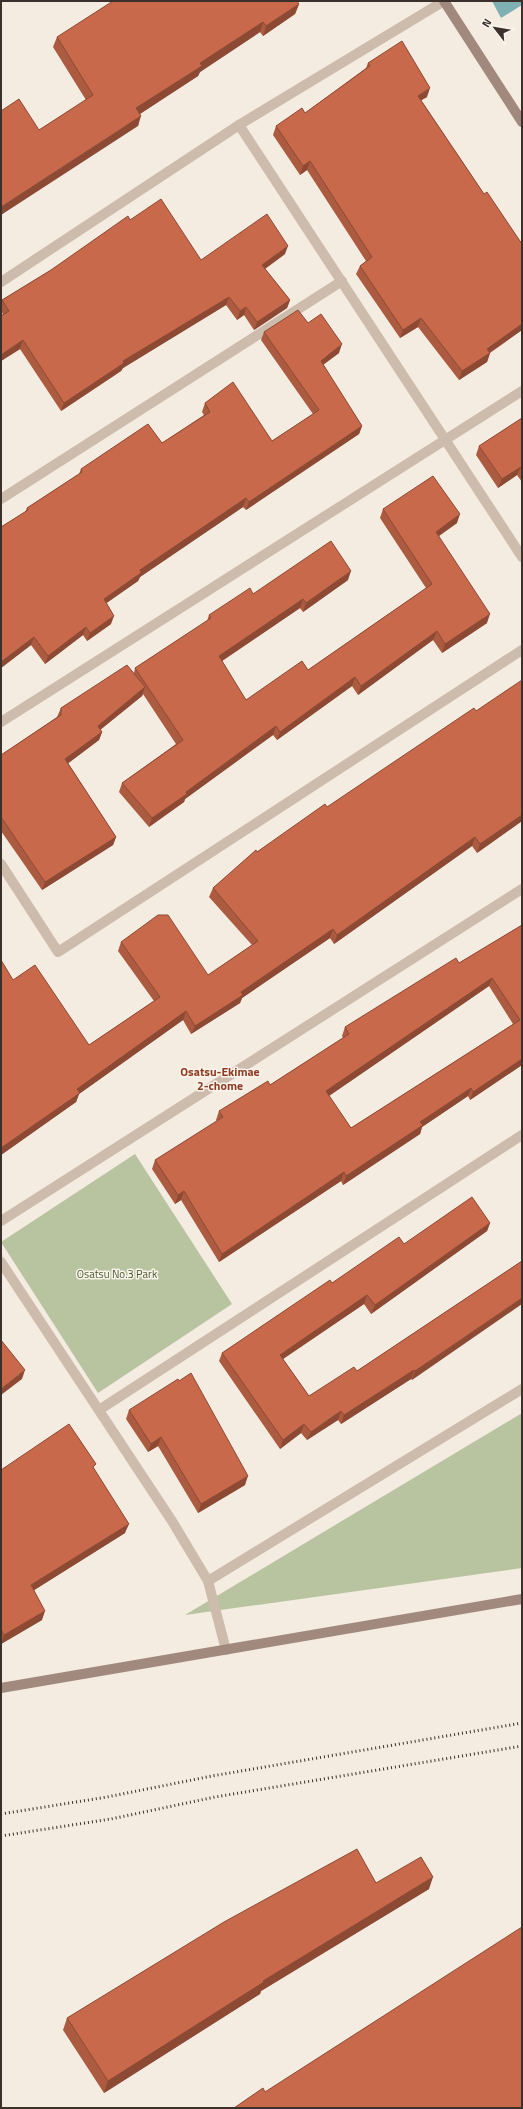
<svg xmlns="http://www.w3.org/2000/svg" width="523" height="2109" viewBox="0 0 523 2109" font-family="'Titillium Web',sans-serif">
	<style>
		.green { fill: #b8c4a0 }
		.water { fill: #7fb0b2 }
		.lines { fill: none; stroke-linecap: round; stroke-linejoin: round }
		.street { stroke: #cdbbac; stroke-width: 10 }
		.secondary { stroke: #a18a7d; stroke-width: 10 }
		.rail { stroke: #3b302b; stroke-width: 3; stroke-dasharray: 1 3; stroke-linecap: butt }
		.wall { fill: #ac5a40; fill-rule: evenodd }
		.shaded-wall { fill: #8c4a34 }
		.building { fill: #c8694b; stroke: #8c4a34; fill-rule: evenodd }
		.labels { text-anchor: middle; stroke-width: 3; stroke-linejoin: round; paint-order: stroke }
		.park-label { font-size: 11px; fill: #4a5a2e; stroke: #fbf5ee }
		.neighbourhood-label { font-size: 12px; font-weight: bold; fill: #8c3b22; stroke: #fbf5ee }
	</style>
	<rect width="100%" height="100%" fill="#f4ebe1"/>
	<g class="green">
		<polygon points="135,1154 232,1304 98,1393 1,1242"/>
		<polygon points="522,1413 522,1568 185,1615"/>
	</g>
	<polygon class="water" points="492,1 522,1 522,5 501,18"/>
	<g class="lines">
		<g class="street">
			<polyline points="239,125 522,557"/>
			<polyline points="1,282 239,125 444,1"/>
			<polyline points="1,499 342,281"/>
			<polyline points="1,722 522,391"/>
			<polyline points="1,864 58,952 522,650"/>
			<polyline points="1,1221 522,889"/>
			<polyline points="1,1262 172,1521 208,1581 226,1650"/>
			<polyline points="99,1410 522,1135"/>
			<polyline points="208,1581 522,1389"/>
		</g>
		<g class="secondary">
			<polyline points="444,1 522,122"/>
			<polyline points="1,1688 522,1599"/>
		</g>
		<g class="rail">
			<polyline points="1,1814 107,1797 212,1776 522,1723"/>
			<polyline points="1,1836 111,1819 215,1797 522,1746"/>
		</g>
	</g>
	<g class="wall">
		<polygon points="299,4 295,14 263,36 260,32 200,72 198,76 140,114 138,126 39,130 86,100 53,47 57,37"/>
		<polygon points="368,63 427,97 421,100 484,194 522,244 522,330 490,353 487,362 459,380 418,327 400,338 356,274 360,266 366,261 307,170 300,175 273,135 276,126 305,113 366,68"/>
		<polygon points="130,220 201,260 285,254 265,269 290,300 287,308 254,330 244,315 237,320 226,305 123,368 121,371 61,411 20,349 1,361 1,316 3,314 1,311 1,303 2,300 51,270"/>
		<polygon points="308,323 339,353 323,365 362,426 359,434 246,510 243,507 140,577 138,581 106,603 111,624 87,641 83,635 45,664 31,645 1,668 1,527 25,512 27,508 79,474 81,469 162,443 204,415 202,412 205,403 272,441 313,414 261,340 264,332"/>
		<polygon points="522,418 522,482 517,475 498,488 476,455 479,446"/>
		<polygon points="383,509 457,523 439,536 487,623 442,653 433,640 358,695 352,686 277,740 273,735 185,799 184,802 149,827 119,792 122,783 176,744 143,694 142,696 100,730 102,732 99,740 68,763 116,837 113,845 42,890 1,831 1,755 57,717 61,708 134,673 135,668 207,621 209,615 253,594 348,580 303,612 300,608 222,661 246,700 308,670 426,588 380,518"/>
		<polygon points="327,807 522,821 477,853 472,846 334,944 330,938 242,998 240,1003 191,1034 183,1020 79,1094 76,1102 1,1155 1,960 13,980 89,1045 154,1001 118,951 121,942 208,975 252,945 209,897 213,888 257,852"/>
		<path d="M522,925V1065L470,1100L468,1096L422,1127L420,1134L343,1185L341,1181L219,1262L181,1200L175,1204L152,1169L155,1160L217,1121L216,1120L219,1111L270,1085L343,1038L342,1036L345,1027L459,963ZM489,986L513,1024L351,1128L329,1096Z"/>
		<polygon points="490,1223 487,1231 371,1314 364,1304 283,1359 309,1396 357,1371 522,1261 412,1380 411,1379 341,1424 338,1420 307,1440 301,1433 280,1449 219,1361 222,1353 332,1283 404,1244"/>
		<polygon points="129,1410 245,1485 198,1513 158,1446 148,1452 126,1419"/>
		<polygon points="94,1469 125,1533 34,1590 42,1620 1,1644 1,1470"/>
		<polygon points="376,1883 429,1889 261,1991 260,1994 104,2093 63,2030 67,2018"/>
	</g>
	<g class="shaded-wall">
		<polygon points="299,4 295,14 263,36 266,26"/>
		<polygon points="263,22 260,32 200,72 198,76 132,119 136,108 200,63"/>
		<polygon points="430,88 427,97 415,104 418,96"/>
		<polygon points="141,116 138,126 1,215 1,207"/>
		<polygon points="310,161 307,170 300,175 303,166"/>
		<polygon points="288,246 285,254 259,273 262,265"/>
		<polygon points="229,297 226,305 123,368 121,371 61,411 64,403 123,361"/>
		<polygon points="290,300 287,308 254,330 257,322"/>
		<polygon points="246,307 244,315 237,320 240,311"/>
		<polygon points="421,318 418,327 400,338 403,330"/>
		<polygon points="522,324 522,330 483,357 487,349"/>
		<polygon points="23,340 20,349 1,361 1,355"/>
		<polygon points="342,344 339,353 317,369 321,361"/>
		<polygon points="490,353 487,362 459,380 462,371"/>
		<polygon points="362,426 359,434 246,510 249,502"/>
		<polygon points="521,467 517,475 498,488 502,479"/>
		<polygon points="246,498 243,507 140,577 138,581 101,607 104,599 140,570"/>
		<polygon points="460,514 457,523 433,540 436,532"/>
		<polygon points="351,571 348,580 303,612 306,603"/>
		<polygon points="303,599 300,608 216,665 219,656"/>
		<polygon points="490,614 487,623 442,653 445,644"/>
		<polygon points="114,616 111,624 87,641 90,633"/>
		<polygon points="86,627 83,635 45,664 48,656"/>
		<polygon points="437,631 433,640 358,695 361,686"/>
		<polygon points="34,637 31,645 1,668 1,662"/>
		<polygon points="355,677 352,686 277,740 280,732"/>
		<polygon points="145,687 142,696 95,734 98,726"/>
		<polygon points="276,726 273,735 185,799 184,802 149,827 152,818 186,792"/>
		<polygon points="102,732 99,740 62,768 65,759"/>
		<polygon points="522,815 522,821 477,853 480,844"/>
		<polygon points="116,837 113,845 42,890 45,882"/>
		<polygon points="475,837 472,846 334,944 337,935"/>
		<polygon points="333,929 330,938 242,998 240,1003 191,1034 195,1026 241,992"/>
		<polygon points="492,978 489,986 323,1100 326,1091"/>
		<polygon points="186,1011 183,1020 79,1094 76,1102 1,1155 1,1148 77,1089"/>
		<polygon points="522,1059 522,1065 470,1100 473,1092"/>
		<polygon points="471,1088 468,1096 422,1127 420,1134 343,1185 346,1176 420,1122"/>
		<polygon points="344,1172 341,1181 219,1262 222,1254"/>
		<polygon points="184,1191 181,1200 175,1204 178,1195"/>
		<polygon points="490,1223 487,1231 371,1314 375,1305"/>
		<polygon points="367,1295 364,1304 277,1363 280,1355"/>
		<polygon points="522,1298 522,1304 412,1380 415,1371"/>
		<polygon points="25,1370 22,1379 1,1395 1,1389"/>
		<polygon points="414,1370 411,1379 341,1424 344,1415"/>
		<polygon points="341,1411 338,1420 307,1440 311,1432"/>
		<polygon points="304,1424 301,1433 280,1449 283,1440"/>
		<polygon points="161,1437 158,1446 148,1452 151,1444"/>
		<polygon points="248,1476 245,1485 198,1513 201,1504"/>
		<polygon points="129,1524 125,1533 28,1594 31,1585"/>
		<polygon points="45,1611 42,1620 1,1644 4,1635"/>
		<polygon points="433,1877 429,1889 261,1991 260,1994 104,2093 108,2081 263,1981"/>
	</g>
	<g class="building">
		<polygon points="113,1 297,1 299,4 266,26 263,22 200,63 202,66 136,108 141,116 1,207 1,111 19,99 39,130 93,95 57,37"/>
		<polygon points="402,41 430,88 418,96 484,194 487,192 522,244 522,324 487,349 490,353 462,371 421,318 403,330 360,266 372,257 310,161 303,166 276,126 302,108 305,113 370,66 368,63"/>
		<polygon points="161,199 201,260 267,214 288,246 262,265 290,300 257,322 246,307 240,311 229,297 123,361 124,363 64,403 23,340 1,355 1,316 9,311 2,300 51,270 128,216 130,220"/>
		<polygon points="298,310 308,323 321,314 342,344 321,361 362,426 249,502 246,498 140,570 141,573 104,599 114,616 90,633 86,627 48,656 34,637 1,662 1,527 28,510 27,508 82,472 81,469 148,424 162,443 210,412 205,403 233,382 272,441 319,410 264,332"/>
		<polygon points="522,418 522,469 521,467 502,479 479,446"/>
		<polygon points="433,476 460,514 436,532 490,614 445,644 437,631 361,686 355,677 280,732 276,726 186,792 187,794 152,818 122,783 183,740 135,668 211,618 209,615 250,588 253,594 331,541 351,571 306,603 303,599 219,656 246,700 302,661 308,670 432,584 383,509"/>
		<polygon points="127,665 145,687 98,726 102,732 65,759 116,837 45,882 1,817 1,755 61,715 61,708"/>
		<polygon points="522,680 522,815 480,844 475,837 337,935 333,929 241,992 243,995 195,1026 186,1011 77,1089 80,1093 1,1148 1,960 13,980 35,965 89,1045 160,997 121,942 158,915 168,915 208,975 258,941 213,888 256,850 257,852 325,804 327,807 474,708 476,711"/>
		<path d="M522,925V1059L473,1092L471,1088L420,1122L423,1125L346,1176L344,1172L222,1254L184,1191L178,1195L155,1160L223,1117L219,1111L268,1081L270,1085L349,1034L345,1027L456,958L459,963ZM492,978L520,1020L351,1128L326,1091Z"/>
		<polygon points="472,1197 490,1223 375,1305 367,1295 280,1355 309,1396 354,1367 357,1371 522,1261 522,1298 415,1371 414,1370 344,1415 341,1411 311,1432 304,1424 283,1440 222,1353 330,1280 332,1283 399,1237 404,1244"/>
		<polygon points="1,1340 25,1370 1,1389"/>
		<polygon points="191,1373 248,1476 201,1504 161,1437 151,1444 129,1410 178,1379 179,1381"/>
		<polygon points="69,1424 96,1464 93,1467 129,1524 31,1585 45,1611 4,1635 1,1629 1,1470"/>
		<polygon points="357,1849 376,1883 421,1857 433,1877 263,1981 264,1982 108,2081 67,2018 224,1922"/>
		<polygon points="522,1927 522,2108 234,2108 263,2088 265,2092"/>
	</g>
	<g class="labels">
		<g class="park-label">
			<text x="117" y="1278">Osatsu No.3 Park</text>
		</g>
		<g class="neighbourhood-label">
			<text x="220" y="1076">Osatsu-Ekimae<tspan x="220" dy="14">2-chome</tspan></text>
		</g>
	</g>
	<rect width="523" height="2109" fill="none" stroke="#3b302b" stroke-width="4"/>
	<g transform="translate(495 28) rotate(301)" stroke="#fbf5ee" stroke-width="3" paint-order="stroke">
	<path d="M0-3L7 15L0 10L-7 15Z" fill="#3b302b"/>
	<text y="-6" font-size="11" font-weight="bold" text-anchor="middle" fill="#3b302b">N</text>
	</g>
</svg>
